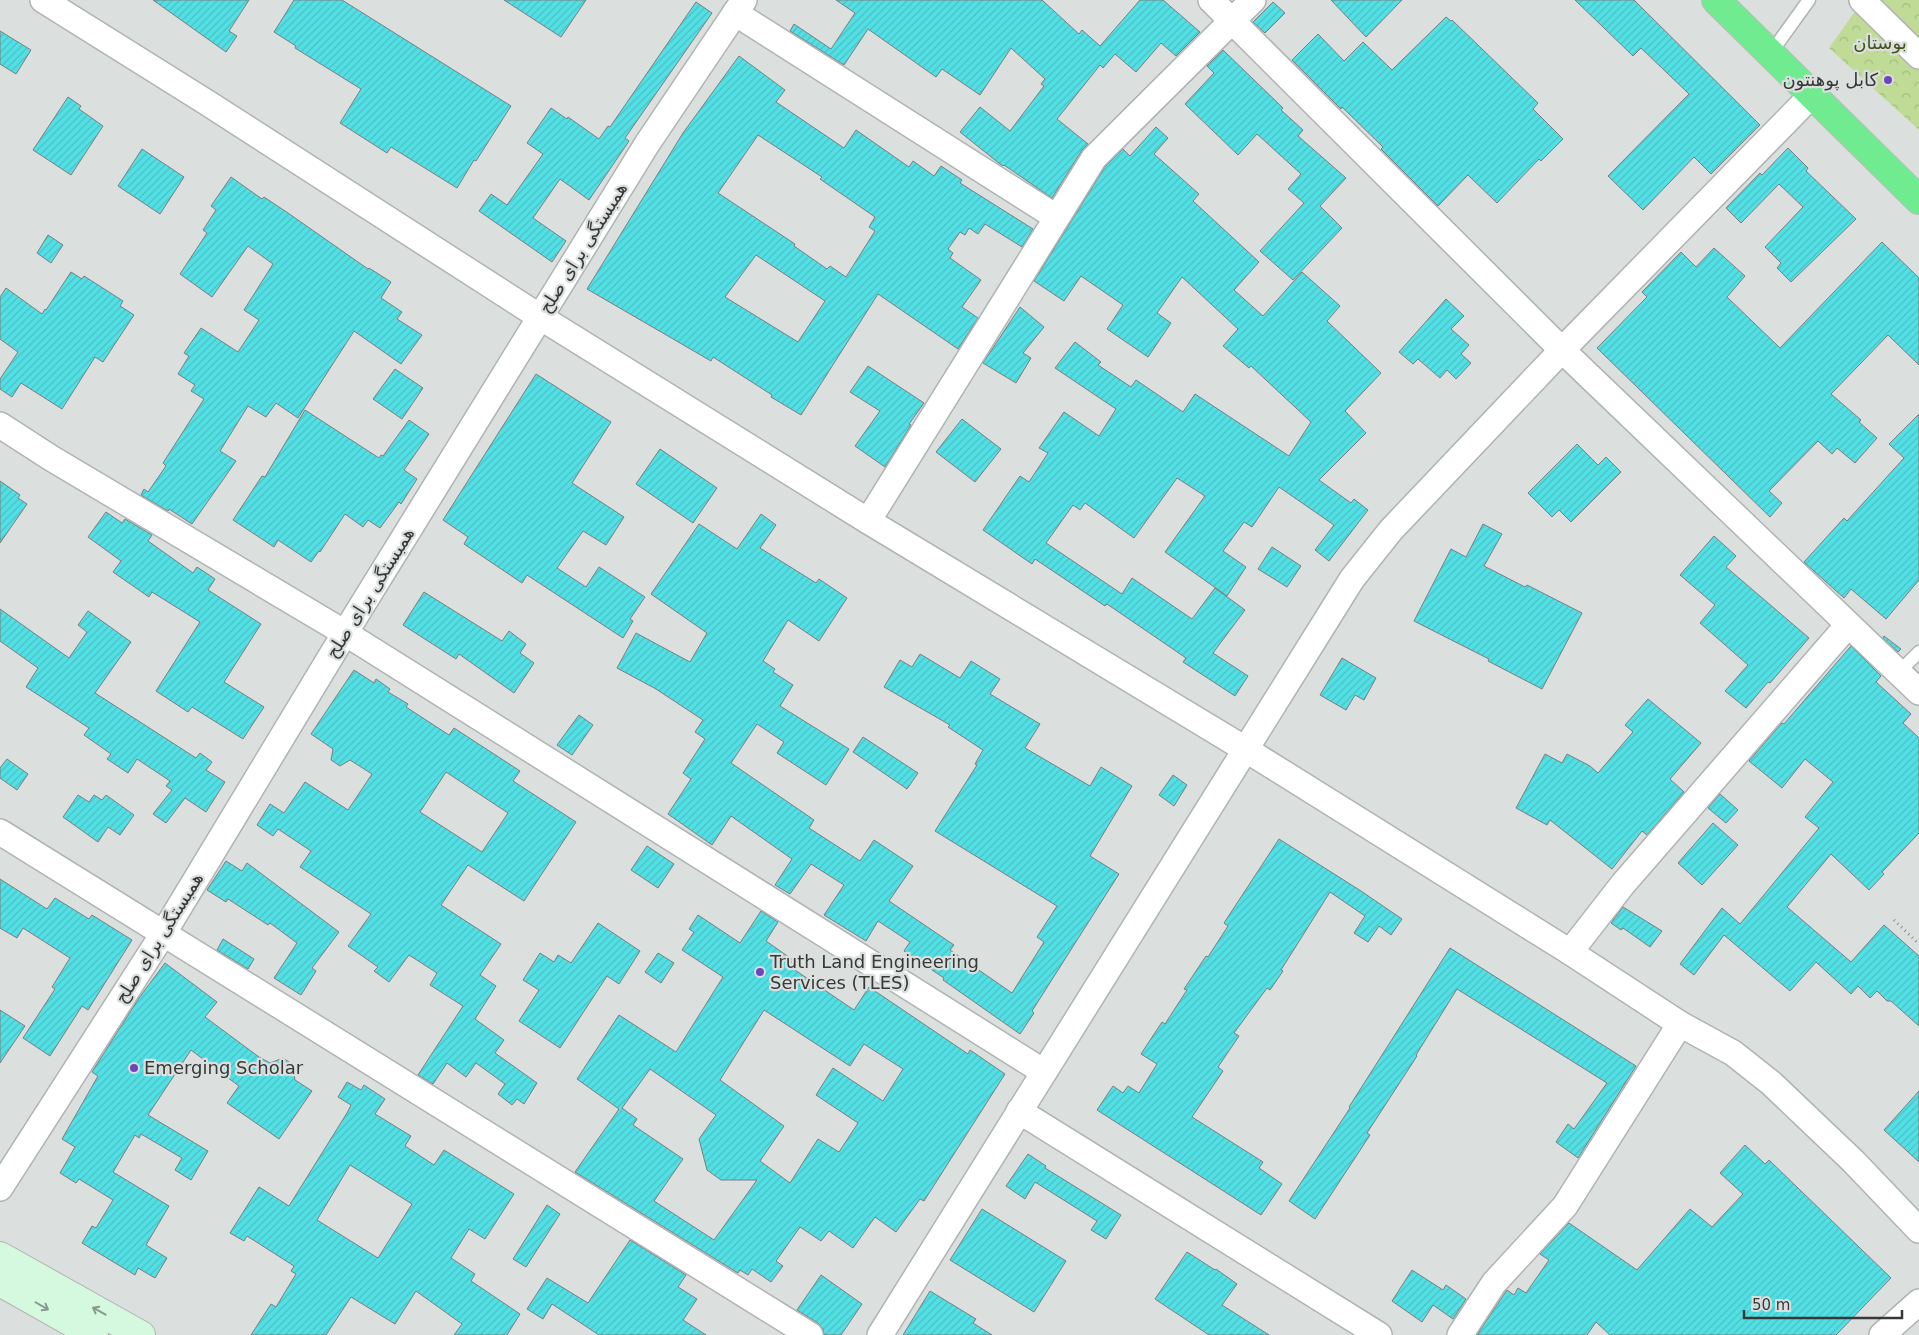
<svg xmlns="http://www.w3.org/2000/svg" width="1919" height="1335" viewBox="0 0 1919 1335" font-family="'DejaVu Sans',Cairo,sans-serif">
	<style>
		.park { fill: url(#park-crowns) }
		.building { fill: url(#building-hatch); stroke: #797e7e; fill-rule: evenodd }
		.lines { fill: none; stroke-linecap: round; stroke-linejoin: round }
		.lane-casing { stroke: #afb4b3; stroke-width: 15 }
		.street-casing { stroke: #afb4b3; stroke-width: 28 }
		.secondary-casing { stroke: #afb4b3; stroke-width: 30 }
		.highway-casing { stroke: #bbbcbc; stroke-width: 30 }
		.path { stroke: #898d8c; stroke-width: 3; stroke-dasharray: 1 4; stroke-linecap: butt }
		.lane { stroke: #fff; stroke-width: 12 }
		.street { stroke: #fff; stroke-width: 25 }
		.secondary { stroke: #d4f9de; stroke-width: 28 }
		.highway { stroke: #71eb90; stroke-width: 28 }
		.oneway { stroke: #86998c }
		.poi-dot { fill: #6d45bd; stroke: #dbe0de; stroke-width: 2 }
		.labels { text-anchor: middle; stroke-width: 4.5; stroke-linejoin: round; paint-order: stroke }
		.park-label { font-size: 18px; fill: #3f5416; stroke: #dbe0de }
		.poi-label { font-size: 18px; fill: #373939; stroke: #dbe0de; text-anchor: start }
		.street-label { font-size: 18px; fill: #373939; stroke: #dbe0de }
	</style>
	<defs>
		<pattern id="park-crowns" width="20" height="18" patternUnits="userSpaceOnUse" patternTransform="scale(1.25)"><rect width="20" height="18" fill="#bfdb96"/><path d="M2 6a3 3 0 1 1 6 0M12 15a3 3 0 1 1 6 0" fill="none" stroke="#a5bd82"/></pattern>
		<pattern id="building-hatch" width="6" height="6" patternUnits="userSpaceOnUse" patternTransform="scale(1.25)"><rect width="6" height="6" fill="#53e0e5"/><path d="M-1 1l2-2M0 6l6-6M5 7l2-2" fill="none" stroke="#49c1c5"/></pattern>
	</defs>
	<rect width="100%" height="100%" fill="#dbe0de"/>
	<polygon class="park" points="1863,0 1919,0 1919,130 1829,48"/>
	<g class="building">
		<polygon points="153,0 249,0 229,31 237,36 226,52"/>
		<polygon points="294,0 342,0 511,106 476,161 474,160 457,188 391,147 387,153 340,123 361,89 295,48 296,46 274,32"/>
		<polygon points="504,0 586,0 561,37"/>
		<polygon points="836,0 1042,0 1079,34 1082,30 1100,46 1140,0 1163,0 1200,32 1176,56 1161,43 1136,72 1115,54 1103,68 1100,65 1057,119 1088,144 1082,150 1052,198 1004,165 1003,166 1000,164 960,132 980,107 1010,131 1044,86 1041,84 1045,79 1011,48 980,95 942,69 936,77 868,29 844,65 790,31 794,24 831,49 855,13"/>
		<polygon points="1331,0 1402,0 1366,37"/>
		<polygon points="1575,0 1634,0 1760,125 1711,174 1694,157 1643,210 1608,176 1689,94 1641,48 1633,56"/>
		<polygon points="696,2 712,13 625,138 629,141 589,200 560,179 533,218 566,241 552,262 479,211 491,194 507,205 543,154 527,143 551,108 567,119 568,117 599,139 608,126 610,127"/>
		<polygon points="1273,2 1285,13 1265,33 1253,22"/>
		<polygon points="1446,17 1451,21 1452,20 1538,103 1533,109 1563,139 1541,161 1539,159 1497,203 1468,175 1438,206 1381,149 1383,147 1342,107 1341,109 1292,60 1318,34 1344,61 1363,42 1392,70"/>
		<polygon points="0,31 31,50 16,74 0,64"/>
		<polygon points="1223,50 1283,108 1281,110 1303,130 1298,136 1346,178 1320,206 1342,228 1293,280 1260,251 1304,203 1288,189 1301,174 1257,134 1238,155 1185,104 1214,73 1207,66"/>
		<path d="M739,56L785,90L776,102L844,148L856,130L909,167L913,161L934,176L941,166L962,180L960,183L1033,229L1022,247L985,224L978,234L969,228L965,235L960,232L948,249L953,253L950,258L981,280L962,307L978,318L958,349L878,294L801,415L771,397L772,395L713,357L711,361L587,289L683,133ZM758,135L822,177L820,179L875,217L869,227L875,231L846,277L830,266L827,269L794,246L795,244L718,193ZM756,255L825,301L798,342L725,297Z"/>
		<polygon points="68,97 81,106 79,109 103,126 71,175 33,150"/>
		<polygon points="1156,127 1168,138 1154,154 1199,194 1193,201 1259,262 1234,290 1263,316 1302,272 1340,306 1327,321 1381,373 1345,411 1366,433 1319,480 1351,503 1354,499 1368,510 1329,561 1315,550 1334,525 1279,487 1252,527 1244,522 1223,551 1246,567 1227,596 1165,552 1205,496 1177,478 1134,538 1085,503 1080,510 1073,505 1046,543 1122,594 1132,578 1192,619 1215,588 1245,610 1213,653 1248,676 1235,696 1183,662 1186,658 1107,604 1105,606 1035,559 1032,564 983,530 1020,476 1029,482 1048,453 1039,448 1064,412 1099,436 1116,409 1055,368 1075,342 1101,362 1098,365 1131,387 1136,380 1183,412 1195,394 1289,456 1311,422 1251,366 1249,368 1223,346 1238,329 1182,277 1157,313 1171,323 1148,357 1107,329 1123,305 1081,276 1064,301 1034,281 1105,167 1123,149 1130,156"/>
		<polygon points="1788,148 1808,168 1806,171 1856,219 1791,282 1777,268 1781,263 1765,247 1803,207 1779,184 1741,223 1726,208 1760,173 1762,175"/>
		<polygon points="142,149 184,177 160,214 118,186"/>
		<polygon points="231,177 262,199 264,197 288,213 368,269 369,268 391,282 381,298 402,312 397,319 422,335 401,364 354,331 298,418 276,403 266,417 248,406 220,451 236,461 192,524 169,509 168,511 141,495 144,489 148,492 166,466 163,463 204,399 191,391 195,385 178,374 189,356 184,353 201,328 238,352 259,320 244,310 273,264 248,246 212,297 180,274 207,233 203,230 216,210 211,206"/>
		<polygon points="48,235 63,245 51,263 37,253"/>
		<polygon points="1882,242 1919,278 1919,365 1888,335 1831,394 1861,420 1859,422 1877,438 1855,463 1837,448 1832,454 1818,441 1769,491 1782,503 1770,517 1597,348 1647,297 1642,292 1681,252 1696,267 1714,248 1745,276 1727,297 1780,348"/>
		<polygon points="71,272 82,279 84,276 123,301 120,306 134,315 103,362 95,357 62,409 21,383 12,397 0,389 0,379 18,352 0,339 0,297 6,288 42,314 45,309 46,310"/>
		<polygon points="1446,299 1464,316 1451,329 1469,345 1461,354 1471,363 1456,379 1447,370 1440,378 1418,359 1413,364 1399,352"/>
		<polygon points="1020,307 1044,327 1023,353 1031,358 1016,383 983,363"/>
		<polygon points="868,366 924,403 909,424 911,425 885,467 855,446 880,411 850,392"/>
		<polygon points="395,369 423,388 402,419 373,399"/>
		<polygon points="536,374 611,422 572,483 624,517 606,545 583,531 557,568 586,587 599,567 645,597 630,619 633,621 623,638 527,575 522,583 464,544 468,537 443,520"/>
		<polygon points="305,410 379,458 381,455 383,456 409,420 429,434 404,470 417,479 401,504 399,502 380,528 368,520 363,527 345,514 320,552 319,551 311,562 278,540 274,547 233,520 262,476 265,477"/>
		<polygon points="1919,414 1919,580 1886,619 1851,589 1844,598 1804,562 1844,518 1847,521 1904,458 1889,444"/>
		<polygon points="962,419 1001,449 975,482 936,452"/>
		<polygon points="1577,444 1598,465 1606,457 1621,472 1571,522 1559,510 1552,517 1528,493"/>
		<polygon points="660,449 717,488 693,523 636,484"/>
		<polygon points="0,481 20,495 18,498 27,504 0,543"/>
		<polygon points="106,512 122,523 125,519 152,535 148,541 193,573 197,567 215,579 208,590 261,624 224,682 264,707 243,739 192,707 188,712 156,691 200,622 152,592 149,597 113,572 121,561 88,537"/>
		<polygon points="761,514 776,525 760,548 816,583 819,579 847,598 819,641 788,620 763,661 775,669 773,672 793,685 780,706 849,749 826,785 777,753 784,742 757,724 731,763 814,820 809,828 860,861 874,840 913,866 889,901 954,945 950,950 1012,993 1044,942 1037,937 1057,906 935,831 977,765 975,764 983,750 948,727 950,725 884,687 900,660 912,667 920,654 960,678 971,661 1000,679 990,694 1040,724 1025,748 1090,786 1101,767 1132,786 1090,856 1119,874 1032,1011 1034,1013 1020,1034 943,980 944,978 904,951 910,942 878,921 866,941 824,915 844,885 811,864 790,894 775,885 792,859 731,816 712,845 668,814 691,779 683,773 705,739 695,732 703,720 656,689 617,668 636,633 690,662 707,633 651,594 699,524 737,549"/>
		<polygon points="1483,524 1502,534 1484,566 1525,587 1527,585 1582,613 1542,689 1488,661 1489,659 1414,621 1451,549 1466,557"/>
		<polygon points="1714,536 1736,556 1726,567 1809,638 1770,683 1768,682 1746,708 1725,691 1748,665 1700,623 1715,605 1680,575"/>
		<polygon points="1272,547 1301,566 1287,587 1258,569"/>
		<polygon points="424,592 502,641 509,631 526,644 520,653 534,663 514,693 459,654 456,659 403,625"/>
		<polygon points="0,609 69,658 87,632 78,625 88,611 131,642 95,693 196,758 200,753 212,762 206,770 225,782 206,812 185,798 166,823 153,814 172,790 166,786 170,781 137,759 128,773 107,759 111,754 84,735 89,728 26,687 38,668 0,641"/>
		<polygon points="1884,636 1901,649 1898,652 1883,638"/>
		<polygon points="1851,646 1881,676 1876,682 1911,714 1903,723 1919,738 1919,833 1882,872 1884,874 1869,890 1831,854 1787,907 1851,962 1884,925 1919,956 1919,1026 1891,1001 1887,1001 1877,991 1870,998 1858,986 1851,994 1816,962 1790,991 1724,935 1694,975 1680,964 1722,908 1740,924 1819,828 1805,817 1833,782 1805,759 1782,788 1749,761 1782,723 1784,724"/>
		<polygon points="1342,658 1376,678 1364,700 1355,695 1346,710 1320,695"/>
		<path d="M354,670L374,683L376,679L390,689L388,692L408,704L406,707L449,735L454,728L520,771L513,781L576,822L524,901L468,865L441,905L501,944L480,975L496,986L475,1019L504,1040L495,1053L537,1083L524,1104L517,1099L512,1105L498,1094L505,1084L476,1063L466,1077L447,1063L433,1084L418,1075L463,1006L430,985L437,973L409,955L389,982L374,971L378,967L348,946L371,914L300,867L311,851L278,829L273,836L257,825L270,804L284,813L305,782L348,810L372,774L350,760L340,766L331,760L333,749L311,734ZM446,772L508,813L482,852L420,812Z"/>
		<polygon points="1648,699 1701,743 1670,779 1684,792 1647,835 1642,831 1612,869 1550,820 1547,825 1516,808 1545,754 1562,763 1567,754 1590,766 1598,773 1633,732 1625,725"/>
		<polygon points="579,715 593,725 572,755 557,745"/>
		<polygon points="863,737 918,773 907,789 853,752"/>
		<polygon points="7,759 28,774 17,790 0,778 0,768"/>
		<polygon points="1173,775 1187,785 1174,806 1159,795"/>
		<polygon points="1720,794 1738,810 1726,823 1708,808"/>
		<polygon points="78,795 89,802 94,795 102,800 106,795 134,815 120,835 108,827 98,842 63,817"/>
		<polygon points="1713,823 1738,845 1702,885 1678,863"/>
		<polygon points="1279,839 1361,891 1402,919 1391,935 1379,926 1368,942 1354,933 1365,916 1330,892 1281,970 1283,971 1270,990 1267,988 1234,1033 1239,1036 1218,1067 1223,1071 1192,1117 1263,1162 1259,1168 1282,1184 1261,1215 1097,1110 1113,1086 1123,1093 1128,1086 1139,1093 1157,1064 1141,1054 1162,1022 1165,1024 1187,990 1184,989 1206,956 1208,957 1228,926 1224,923"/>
		<polygon points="647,846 674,864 658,888 631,870"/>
		<polygon points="226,861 242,871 247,863 339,932 312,968 316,971 301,995 274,978 297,943 270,923 268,925 228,899 226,902 207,890"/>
		<polygon points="0,879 47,909 55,898 89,919 92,915 132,940 88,1010 82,1006 50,1056 23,1038 55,989 52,987 70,958 23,928 17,938 0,928"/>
		<polygon points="1623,907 1662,931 1650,947 1623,928 1621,930 1611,923"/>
		<path d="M761,911L778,922L766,941L793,960L789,966L854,1010L869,987L968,1054L970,1050L1005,1074L924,1201L920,1199L896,1232L875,1217L853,1248L829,1231L821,1241L800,1227L776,1261L783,1266L771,1282L752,1269L748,1275L740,1270L738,1273L575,1172L619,1109L577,1079L619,1015L676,1052L723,977L682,950L694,932L689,929L698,915L740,943ZM764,1010L850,1066L864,1044L903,1069L883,1101L833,1068L816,1095L858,1123L839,1152L818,1139L790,1183L760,1161L784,1126L720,1080ZM650,1069L716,1115L699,1139L707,1170L721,1180H757L714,1240L654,1201L683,1159L633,1125L637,1119L622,1108Z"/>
		<polygon points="598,923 640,951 619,984 607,976 560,1048 519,1021 539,990 523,980 540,953 554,962 558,955 571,963"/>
		<polygon points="223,939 254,959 248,969 217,950"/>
		<polygon points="1450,948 1636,1066 1578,1158 1556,1142 1568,1124 1574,1129 1607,1083 1457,989 1416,1055 1417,1056 1367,1133 1370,1135 1315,1219 1289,1201 1350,1108 1349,1107"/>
		<polygon points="658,953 674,963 661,983 645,972"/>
		<polygon points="165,963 217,1002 205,1017 259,1057 270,1063 283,1058 292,1064 295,1080 312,1091 279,1139 227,1103 239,1086 191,1050 148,1115 208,1151 191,1180 175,1170 182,1158 141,1134 139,1138 135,1135 113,1172 169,1206 146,1245 167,1258 155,1278 138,1268 135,1275 82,1243 92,1226 96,1228 113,1200 79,1179 76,1183 60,1173 75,1147 62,1139 98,1076 92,1072 139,998"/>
		<polygon points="0,1010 25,1026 0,1063"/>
		<path d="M347,1082L361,1090L364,1085L385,1099L375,1114L411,1136L405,1146L434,1165L444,1150L514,1194L485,1239L469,1229L451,1258L475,1274L471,1281L520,1314L507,1335H454L462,1324L416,1291L395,1324L351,1297L326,1335H251L271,1304L276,1307L296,1274L291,1271L294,1266L247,1236L244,1241L230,1233L259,1187L289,1206L347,1113L351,1105L338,1097ZM350,1165L412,1204L378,1258L317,1220Z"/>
		<polygon points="1919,1091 1919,1162 1884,1130"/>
		<polygon points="1745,1145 1765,1164 1769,1160 1891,1278 1836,1335 1610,1335 1596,1322 1587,1335 1477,1335 1507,1290 1514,1295 1518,1288 1526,1293 1549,1260 1540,1254 1569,1223 1637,1270 1690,1209 1712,1227 1743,1194 1720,1173"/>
		<polygon points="1028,1154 1046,1166 1045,1168 1121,1215 1106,1239 1091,1230 1097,1221 1035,1182 1025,1199 1006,1186"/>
		<polygon points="547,1205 560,1214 526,1267 513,1259"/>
		<polygon points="982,1209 1066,1261 1034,1312 950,1260"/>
		<polygon points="630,1240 686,1275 678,1287 697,1299 683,1320 706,1335 599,1335 552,1304 543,1319 527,1309 547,1278 588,1303"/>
		<polygon points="1187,1252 1215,1270 1216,1269 1237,1284 1222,1305 1269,1335 1209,1335 1155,1299"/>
		<polygon points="1412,1270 1443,1290 1446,1285 1466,1299 1453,1319 1433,1305 1422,1322 1392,1301"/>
		<polygon points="821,1275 862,1304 841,1335 824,1335 823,1329 818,1323 797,1310"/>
		<polygon points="930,1291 976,1319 973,1323 992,1335 903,1335"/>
	</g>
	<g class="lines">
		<g class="lane-casing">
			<g id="lane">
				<polyline points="1770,54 1809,0"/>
				<polyline points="1899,672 1919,652"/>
			</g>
		</g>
		<g class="street-casing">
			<g id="street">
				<polyline points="43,0 206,102 540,317 868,521 1245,749 1570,952 1680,1024 1733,1053 1771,1083 1853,1161 1919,1230"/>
				<polyline points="1211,0 1562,350 1919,692"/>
				<polyline points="1862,0 1919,56"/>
				<polyline points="735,13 1056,217"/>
				<polyline points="0,425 51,458 345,633 1044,1072"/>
				<polyline points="868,521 1094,158 1253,0"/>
				<polyline points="0,832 810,1335"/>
				<polyline points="1570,952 1623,884 1848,625"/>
				<polyline points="1019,1111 1379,1335"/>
				<polyline points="0,1188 163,934 345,633 647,144 744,0"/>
				<polyline points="880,1335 1352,579 1391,530 1562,350 1812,95"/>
				<polyline points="1460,1335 1494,1283 1565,1206 1680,1024"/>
				<polyline points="1882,1335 1919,1302"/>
			</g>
		</g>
		<g class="secondary-casing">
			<g id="secondary">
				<polyline points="0,1256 141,1335"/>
				<polyline points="0,1282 94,1335"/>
			</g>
		</g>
		<g class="highway-casing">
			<polyline id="highway" points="1716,0 1919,200"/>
		</g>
		<polyline class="path" points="1894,920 1919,944"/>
		<use href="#lane" class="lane"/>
		<use href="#street" class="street"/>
		<use href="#secondary" class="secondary"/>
		<use href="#highway" class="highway"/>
	</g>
	<defs><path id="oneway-shaft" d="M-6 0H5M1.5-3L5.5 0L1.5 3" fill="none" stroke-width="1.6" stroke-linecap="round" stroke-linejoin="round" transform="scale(1.25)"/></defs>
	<g class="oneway">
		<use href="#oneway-shaft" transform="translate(42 1306) rotate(30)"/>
		<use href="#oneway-shaft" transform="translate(99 1311) rotate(-151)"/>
	</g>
	<g class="poi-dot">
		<circle cx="1888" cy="80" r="5"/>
		<circle cx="760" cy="972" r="5"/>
		<circle cx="134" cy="1068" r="5"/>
	</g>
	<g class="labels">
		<g class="park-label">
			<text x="1880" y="49">بوستان</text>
		</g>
		<g class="poi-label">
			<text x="1878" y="86" text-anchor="end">کابل پوهنتون</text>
			<text x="770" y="968">Truth Land Engineering<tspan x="770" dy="21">Services (TLES)</tspan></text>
			<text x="144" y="1074">Emerging Scholar</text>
		</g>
		<g class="street-label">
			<text transform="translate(583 248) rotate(-58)" y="6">همبستگی برای صلح</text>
			<text transform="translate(370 593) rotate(-58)" y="6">همبستگی برای صلح</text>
			<text transform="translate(159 938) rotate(-58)" y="6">همبستگی برای صلح</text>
		</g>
	</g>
	<path d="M1744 1310v8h158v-8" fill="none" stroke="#373939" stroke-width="2.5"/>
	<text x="1752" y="1310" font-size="15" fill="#373939" stroke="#dbe0de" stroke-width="4" paint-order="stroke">50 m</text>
</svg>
